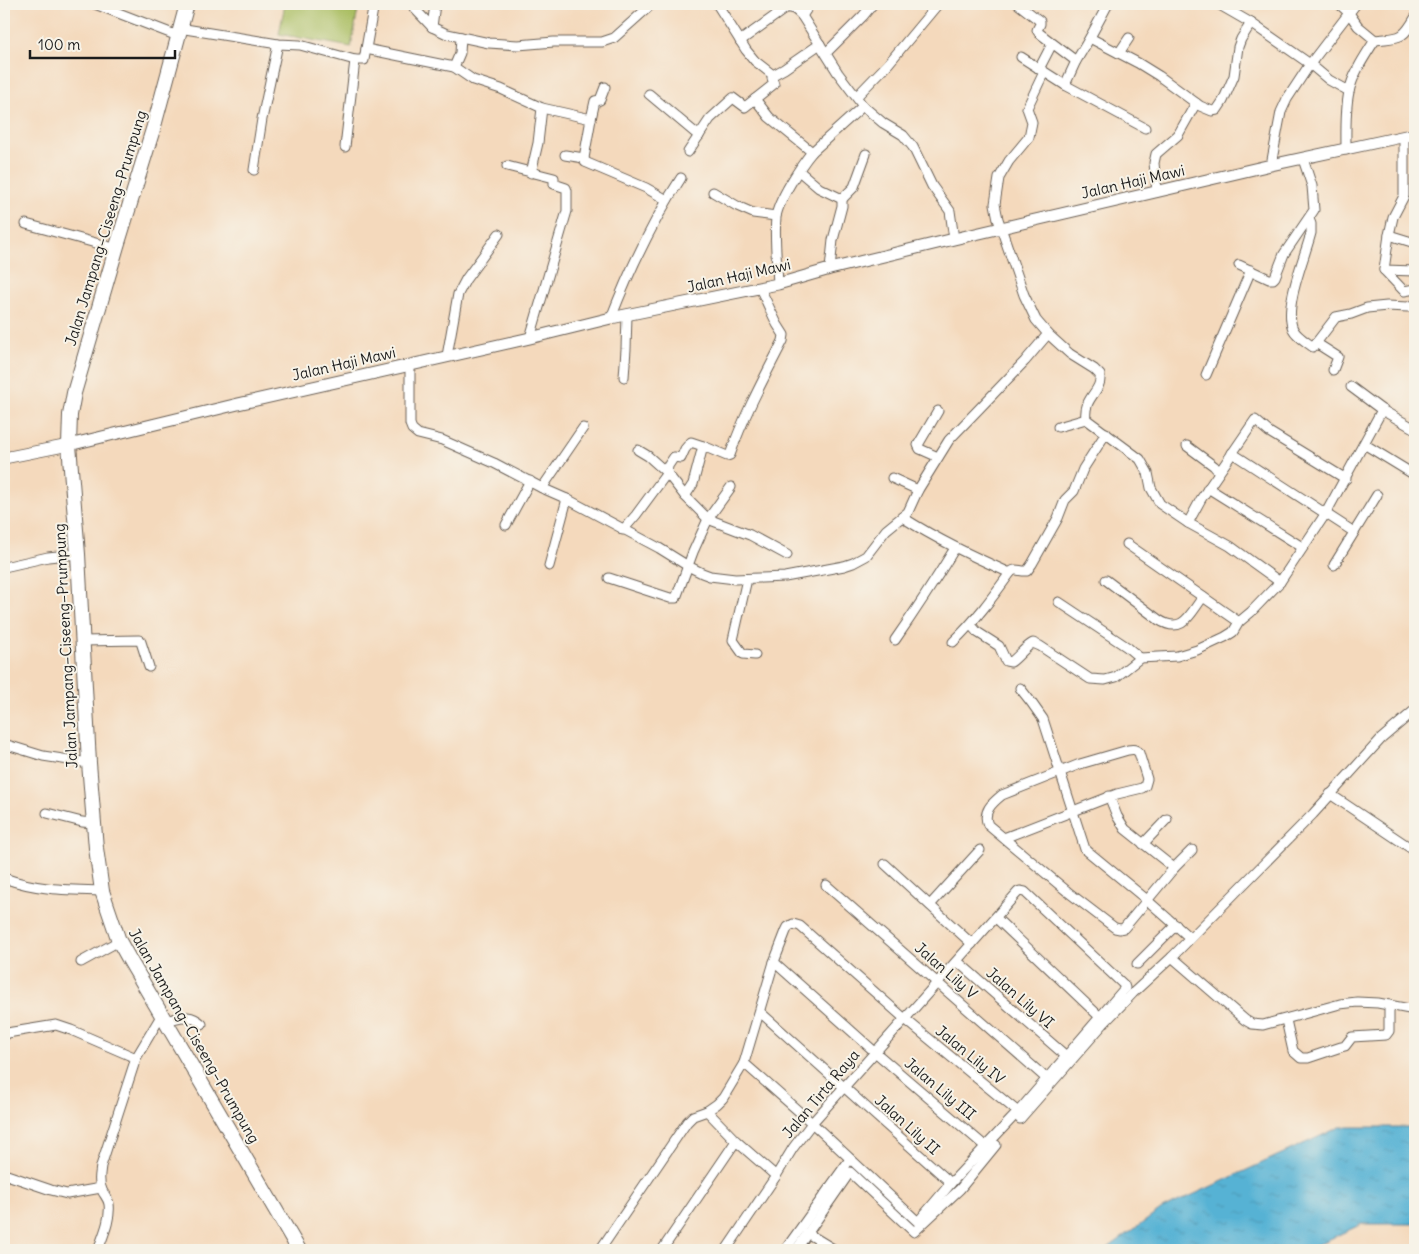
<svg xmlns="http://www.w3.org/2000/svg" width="1419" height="1254" viewBox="0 0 1419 1254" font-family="Delius,sans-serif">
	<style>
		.pitch { fill: #a9bd60; stroke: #626c3e }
		.water { fill: url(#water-ripples); stroke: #3a6778 }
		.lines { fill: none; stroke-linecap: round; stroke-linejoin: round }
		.minor-casing { stroke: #685e54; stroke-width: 11 }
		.tertiary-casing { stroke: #685e54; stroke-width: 13 }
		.primary-casing { stroke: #685e54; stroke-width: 16 }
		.minor { stroke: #fff; stroke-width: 9 }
		.tertiary { stroke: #fff; stroke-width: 11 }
		.primary { stroke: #fff; stroke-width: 14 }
		.labels { text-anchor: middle; stroke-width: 4; stroke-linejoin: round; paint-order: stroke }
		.street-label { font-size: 15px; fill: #1c1c1c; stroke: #f7f3e8 }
	</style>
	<defs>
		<pattern id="water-ripples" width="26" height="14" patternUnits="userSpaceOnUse" patternTransform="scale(1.25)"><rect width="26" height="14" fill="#57b2d4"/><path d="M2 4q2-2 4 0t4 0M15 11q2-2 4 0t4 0" fill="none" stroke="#4b98b5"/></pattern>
	</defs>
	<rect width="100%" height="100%" fill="#f7f3e8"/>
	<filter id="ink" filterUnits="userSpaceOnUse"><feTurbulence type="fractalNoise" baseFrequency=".02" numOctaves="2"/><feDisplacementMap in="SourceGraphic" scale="10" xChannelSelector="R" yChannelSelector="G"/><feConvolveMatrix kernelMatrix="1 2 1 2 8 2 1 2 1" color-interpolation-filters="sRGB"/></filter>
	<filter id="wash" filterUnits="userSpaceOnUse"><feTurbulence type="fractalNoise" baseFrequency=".0096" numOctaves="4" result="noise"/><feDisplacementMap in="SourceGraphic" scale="20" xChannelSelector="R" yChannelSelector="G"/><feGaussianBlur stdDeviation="1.12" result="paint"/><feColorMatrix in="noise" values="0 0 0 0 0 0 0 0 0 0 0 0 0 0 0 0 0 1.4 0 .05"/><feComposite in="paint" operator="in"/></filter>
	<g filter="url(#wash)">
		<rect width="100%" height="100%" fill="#f4d9bc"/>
		<polygon class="pitch" points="285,4 359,4 351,47 279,34"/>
		<polygon class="water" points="1340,1127 1415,1127 1415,1224 1362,1224 1306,1250 1105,1250 1162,1209"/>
	</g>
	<g filter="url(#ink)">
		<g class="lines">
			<g class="minor-casing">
				<g id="minor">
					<polyline points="95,4 178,36"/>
					<polyline points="413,4 414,8 432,27 447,34 489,43 518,45 554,42 602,42 614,38 652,4"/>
					<polyline points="717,4 746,50 755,61 773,75 784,69 820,44"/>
					<path d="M1018,4L1040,21V24L1037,30L1039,33L1076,61C1088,42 1098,23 1108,4"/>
					<polyline points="1218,4 1251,23 1310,64 1329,80 1349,91"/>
					<path d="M1339,4L1349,13L1358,26L1375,40C1399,37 1402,41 1415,18"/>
					<polyline points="802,16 810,4"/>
					<polyline points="432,27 435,4"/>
					<polyline points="179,28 278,44 300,45 355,60 364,60 373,9 372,4"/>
					<polyline points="1090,38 1138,63 1159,76 1200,106 1212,111 1217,110 1223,101 1234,76 1238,47 1241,39 1251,23"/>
					<path d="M740,41L786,8C793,7 797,11 802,16L838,73L863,106L883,123L903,135L913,147L932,186L950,211L954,239"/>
					<polyline points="366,49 454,67 473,80 501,89 542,108 591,119 595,101 600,100 605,87"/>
					<polyline points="826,53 863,16 873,4"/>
					<polyline points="1119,53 1129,38"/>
					<polyline points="1021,57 1065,85 1145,128"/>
					<polyline points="454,67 460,53 461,37"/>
					<polyline points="1039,69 1052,44"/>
					<path d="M1044,72L1027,108L1032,122L1029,137L1009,161L999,178L995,204L998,219L1024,295L1036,320L1048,334L1070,354L1094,369L1100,375C1102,393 1083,396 1086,419L1140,459L1148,473L1151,488L1160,504L1188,523L1230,546L1280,582"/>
					<polyline points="1065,85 1076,61"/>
					<polyline points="649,94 699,136"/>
					<polyline points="857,96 888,64 938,4"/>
					<polyline points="755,99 774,84 772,78 773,75"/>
					<polyline points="1404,137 1404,196 1393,217 1389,235 1384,270 1415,271"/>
					<polyline points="345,147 355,60"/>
					<path d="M1346,150C1346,131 1345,110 1349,92C1353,73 1365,56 1375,40"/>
					<polyline points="688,152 710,119 733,98 745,107 755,99 769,117 812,152"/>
					<polyline points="565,155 584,158 585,162 646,188 667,200"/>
					<polyline points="584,158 591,119"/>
					<polyline points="1271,165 1281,112 1287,99 1310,64 1356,4"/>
					<polyline points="507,166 554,178 554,184 566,188 567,191 567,211 530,338"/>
					<polyline points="254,170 262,119 278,44"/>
					<polyline points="799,171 819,188 842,199"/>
					<polyline points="531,173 538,143 542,108"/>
					<polyline points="713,192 737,206 753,213 776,216"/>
					<polyline points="1157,192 1154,163 1156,154 1178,135 1196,103"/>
					<polyline points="842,199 854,187 866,154"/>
					<path d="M1309,219L1311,224V233C1305,257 1283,307 1293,329C1297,337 1307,342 1313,347L1336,317L1351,314L1367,308L1387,306L1408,307L1415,304"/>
					<polyline points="26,224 114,248 117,246"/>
					<polyline points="1389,235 1415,243"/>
					<polyline points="1239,265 1269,279 1273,279 1275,277 1284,254 1314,210 1312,186 1303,159"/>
					<polyline points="830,269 833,240 842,206 842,199"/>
					<polyline points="1384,270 1404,291 1415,289"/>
					<path d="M778,284C777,263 774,238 776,217C778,201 801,165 812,152L863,106"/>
					<path d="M611,318C630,269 653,221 681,178"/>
					<polyline points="1316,343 1338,357 1333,370"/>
					<polyline points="447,356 458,294 466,279 499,234"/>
					<polyline points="410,365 410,424 412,429 418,434 442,440 494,463 542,488 567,499 659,548 688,566 702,573 710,576 735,579 785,577 844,566 853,563 866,556 886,530 908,512 918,490 949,440 1025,361 1048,334"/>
					<polyline points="1206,375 1251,270"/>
					<polyline points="624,377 626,349 627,315"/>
					<polyline points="1351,387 1382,410 1415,429"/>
					<polyline points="1058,427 1086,419"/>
					<polyline points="1364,444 1413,474"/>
					<polyline points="1187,446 1214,466 1219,472"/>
					<polyline points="638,450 648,456 667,473 685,496 708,519 750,535 787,555"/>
					<polyline points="1232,453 1354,532"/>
					<polyline points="938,457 920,449 918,445 938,411"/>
					<polyline points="892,478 918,490"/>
					<polyline points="542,488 583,428"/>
					<polyline points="1208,488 1302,547"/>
					<polyline points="685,496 693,484 703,446"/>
					<path d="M902,517C938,540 972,556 1010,573C992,598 975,621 953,642"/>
					<polyline points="1188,523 1201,499 1255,420 1269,432 1346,479"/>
					<polyline points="506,525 530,481"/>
					<path d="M623,530L636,515L667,473L668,466L674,457L681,458L685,449L691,442L703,446L727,456L730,455C744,415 764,378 783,341L784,335L777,324L760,288"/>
					<polyline points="1127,544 1239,622"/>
					<polyline points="1334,565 1377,495"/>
					<polyline points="549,566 567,499"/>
					<polyline points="4,567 48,557 78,554"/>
					<path d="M1010,573C1015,567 1020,572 1027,571L1032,564L1058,518L1065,500L1074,491L1083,469L1106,433"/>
					<polyline points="609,578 670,598 676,598 693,552 708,519 731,487"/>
					<polyline points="747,579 733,640 743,654 755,655"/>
					<path d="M1106,580L1159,620C1183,635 1190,614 1203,597"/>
					<polyline points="1059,602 1127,647 1140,658"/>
					<path d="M971,625L977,632L999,646L1006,661L1011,662C1019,656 1025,647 1033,643L1040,646L1090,679L1105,680L1116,677L1140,658L1177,656L1197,650L1225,637L1233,632L1239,622L1251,612L1280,582L1326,513L1382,410"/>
					<path d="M895,640C916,610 936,579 955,548"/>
					<polyline points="82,641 139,640 141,642 149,667"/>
					<polyline points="1020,688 1031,702 1043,719 1085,849 1147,900 1190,938"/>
					<polyline points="4,744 43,756 89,763"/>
					<polyline points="1330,794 1415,851"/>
					<polyline points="1109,796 1117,816 1125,829 1174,868"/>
					<polyline points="47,813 82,822 94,823"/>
					<path d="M1004,838L1117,794L1142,788L1145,786L1147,779L1139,753C1136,749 1133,749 1128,750L1080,764L1002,795C992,803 982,812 988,825L1068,892L1115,928L1120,929L1124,928L1174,868L1192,850"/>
					<polyline points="1143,844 1167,819"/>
					<polyline points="885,864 972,944"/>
					<path d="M4,878C37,890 67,890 102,891"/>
					<polyline points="826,885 1047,1079"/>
					<polyline points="930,905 980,850"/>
					<polyline points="996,918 1100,1017"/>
					<polyline points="1172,957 1245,1020 1252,1024 1263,1025 1340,1004 1357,1002 1378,1003 1415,1010"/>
					<polyline points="957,961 1066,1056"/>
					<polyline points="81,962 119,941"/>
					<polyline points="774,962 875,1052 986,1147"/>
					<polyline points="1137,964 1176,925"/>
					<polyline points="760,1012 951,1183"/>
					<polyline points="1286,1020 1293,1051 1301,1058 1308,1058 1341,1047 1345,1046 1352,1037 1386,1035 1389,1031 1389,1005"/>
					<path d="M164,1021C180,1018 189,1012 202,1024"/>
					<polyline points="4,1036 8,1033 13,1032 56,1025 71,1030 136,1058"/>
					<polyline points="707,1111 736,1141"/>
					<polyline points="1020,1119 1105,1022 1133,993 1172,957 1313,814 1381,739 1415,710"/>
					<polyline points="4,1174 51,1190 67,1194 101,1188"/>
					<polyline points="807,1233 835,1250"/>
					<path d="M98,1250C103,1236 111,1219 109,1204C108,1198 104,1195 102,1190C98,1182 100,1174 101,1166L136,1058L161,1016"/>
					<polyline points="600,1250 687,1122 693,1116 707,1111 717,1104 723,1098 744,1063 774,962 786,931 788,927 793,924 800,926 905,1019 1018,1112"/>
					<polyline points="662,1250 736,1141 776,1176 793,1148 812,1123 1018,892 1020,891 1025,892 1124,985 1125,988 1018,1112 951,1183 918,1222 812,1123 744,1063"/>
					<polyline points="726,1250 776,1176"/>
					<polyline points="785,1250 850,1159"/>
					<polyline points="796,1250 850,1172 914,1232 960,1189 996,1145"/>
				</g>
			</g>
			<g class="tertiary-casing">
				<polyline id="tertiary" points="4,458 69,445 238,404 530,338 611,318 778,284 830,269 954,239 1271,165 1415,134"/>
			</g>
			<g class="primary-casing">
				<polyline id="primary" points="187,4 154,126 117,246 74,393 70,415 69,445 78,554 89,763 96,848 102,891 119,941 129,959 299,1250"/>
			</g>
			<use href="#minor" class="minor"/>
			<use href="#tertiary" class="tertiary"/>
			<use href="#primary" class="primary"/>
		</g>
	</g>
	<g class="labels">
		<g class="street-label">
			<text transform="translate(1133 182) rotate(-13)" y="5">Jalan Haji Mawi</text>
			<text transform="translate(106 228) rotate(-73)" y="5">Jalan Jampang–Ciseeng–Prumpung</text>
			<text transform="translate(739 276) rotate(-13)" y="5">Jalan Haji Mawi</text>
			<text transform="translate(344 364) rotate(-13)" y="5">Jalan Haji Mawi</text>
			<text transform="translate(66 646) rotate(-93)" y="5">Jalan Jampang–Ciseeng–Prumpung</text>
			<text transform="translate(946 971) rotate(41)" y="5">Jalan Lily V</text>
			<text transform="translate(1020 998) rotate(41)" y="5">Jalan Lily VI</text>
			<text transform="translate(194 1036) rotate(60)" y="5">Jalan Jampang–Ciseeng–Prumpung</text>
			<text transform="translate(970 1055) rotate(39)" y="5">Jalan Lily IV</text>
			<text transform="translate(940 1089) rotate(40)" y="5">Jalan Lily III</text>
			<text transform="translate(821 1094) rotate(-50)" y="5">Jalan Tirta Raya</text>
			<text transform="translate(907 1125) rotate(42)" y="5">Jalan Lily II</text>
		</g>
	</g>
	<rect width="1419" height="1254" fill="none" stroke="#f7f3e8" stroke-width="20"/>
	<path d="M30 50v8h145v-8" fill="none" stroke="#1c1c1c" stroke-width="2.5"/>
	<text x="38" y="50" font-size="15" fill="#1c1c1c" stroke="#f7f3e8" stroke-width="4" paint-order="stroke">100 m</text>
</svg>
